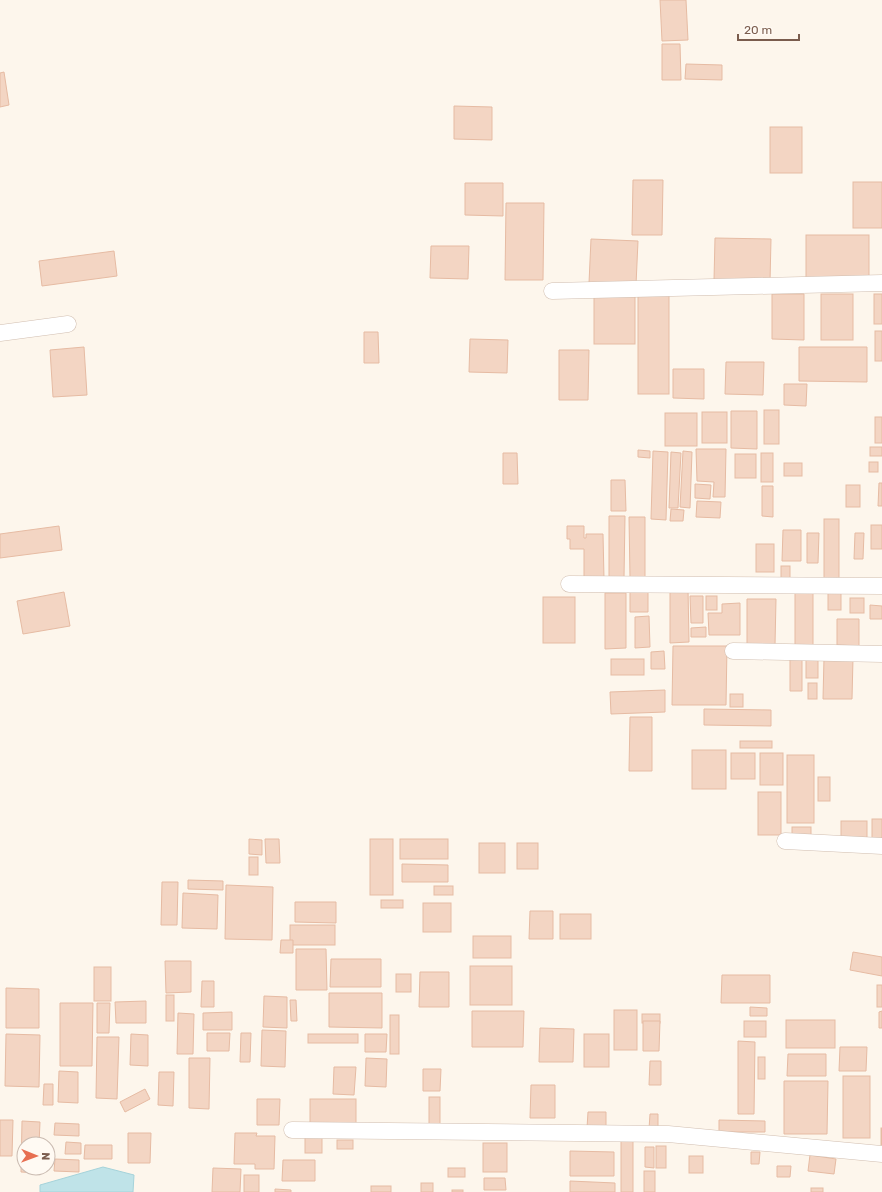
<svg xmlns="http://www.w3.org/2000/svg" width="882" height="1192" viewBox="0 0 882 1192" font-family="Rubik,sans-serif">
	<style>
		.water { fill: #bfe3e8; stroke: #a5d3da }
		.building { fill: #f3d5c3; stroke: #e6bba3 }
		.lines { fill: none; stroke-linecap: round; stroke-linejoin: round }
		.street-casing { stroke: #d1beb0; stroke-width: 17 }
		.street { stroke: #fff; stroke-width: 16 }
	</style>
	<rect width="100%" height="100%" fill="#fdf6ec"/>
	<polygon class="water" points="103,1167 134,1175 133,1192 40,1192 40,1185"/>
	<g class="building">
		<polygon points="660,0 686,0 688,40 662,41"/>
		<polygon points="662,44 680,44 681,80 662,80"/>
		<polygon points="686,64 722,65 722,80 685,79"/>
		<polygon points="4,72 9,105 0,107 0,73"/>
		<polygon points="454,106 492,107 492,140 454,139"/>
		<rect x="770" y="127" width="32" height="46"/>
		<polygon points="633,180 663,180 662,235 632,235"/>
		<rect x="853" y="182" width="29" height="46"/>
		<polygon points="465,183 503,183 503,216 465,215"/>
		<polygon points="506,203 544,203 543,280 505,280"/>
		<rect x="806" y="235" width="63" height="45"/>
		<polygon points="715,238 771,239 770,282 714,280"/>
		<polygon points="591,239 638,241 636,285 589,283"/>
		<polygon points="431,246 469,246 468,279 430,278"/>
		<polygon points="114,251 117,276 42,286 39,261"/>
		<rect x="638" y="294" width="31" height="100"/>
		<polygon points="772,294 804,294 804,340 772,339"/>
		<rect x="821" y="294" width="32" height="46"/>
		<rect x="874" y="294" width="8" height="30"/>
		<rect x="594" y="296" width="41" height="48"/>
		<rect x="875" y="331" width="7" height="30"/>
		<polygon points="364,332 378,332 379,363 364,363"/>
		<polygon points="470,339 508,340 507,373 469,372"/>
		<polygon points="84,347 87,395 53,397 50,350"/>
		<polygon points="799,347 867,347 867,382 799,381"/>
		<polygon points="559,350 589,350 588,400 559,400"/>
		<polygon points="726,362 764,362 763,395 725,394"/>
		<polygon points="673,369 704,369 704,399 673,398"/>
		<polygon points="784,384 807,384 806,406 784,405"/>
		<rect x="764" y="410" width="15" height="34"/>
		<polygon points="731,411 757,411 757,449 731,448"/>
		<rect x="702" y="412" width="25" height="31"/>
		<rect x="665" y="413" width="32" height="33"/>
		<rect x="875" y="417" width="7" height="26"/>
		<rect x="870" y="447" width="12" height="9"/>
		<polygon points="696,449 726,449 725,497 713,497 714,482 697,481"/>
		<polygon points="638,450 650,451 650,458 638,457"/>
		<polygon points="653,451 668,452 666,520 651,519"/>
		<polygon points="683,451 692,452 690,508 680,507"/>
		<polygon points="671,452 681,453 678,508 669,508"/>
		<polygon points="503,453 517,453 518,484 503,484"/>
		<rect x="761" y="453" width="12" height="29"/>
		<rect x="735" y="454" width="21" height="24"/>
		<rect x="869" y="462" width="9" height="10"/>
		<rect x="784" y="463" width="18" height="13"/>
		<polygon points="611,480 625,480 626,511 611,511"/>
		<polygon points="879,483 882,483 882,506 878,506"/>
		<polygon points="695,484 711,485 710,499 695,498"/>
		<rect x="846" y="485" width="14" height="22"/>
		<polygon points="762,486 773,486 773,517 762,516"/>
		<polygon points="697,501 721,502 720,518 696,517"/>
		<polygon points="671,509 684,510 683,521 670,521"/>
		<polygon points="609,516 625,516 624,578 609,578"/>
		<polygon points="629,517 645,517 645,578 630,578"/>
		<rect x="824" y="519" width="15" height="59"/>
		<rect x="871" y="525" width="11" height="24"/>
		<polygon points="59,526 62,550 0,558 0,534"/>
		<polygon points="567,526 584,526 584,538 586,538 586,534 603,534 604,579 584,579 584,549 570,549 570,539 567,539"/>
		<polygon points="783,530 801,530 801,561 782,561"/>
		<polygon points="807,533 819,533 818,563 807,563"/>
		<polygon points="855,533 864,533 863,559 854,559"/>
		<rect x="756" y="544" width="18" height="28"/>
		<rect x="781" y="566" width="9" height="14"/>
		<polygon points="648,589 648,612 630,612 630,590"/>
		<polygon points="670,589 688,589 689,642 670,643"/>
		<polygon points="795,591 813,592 813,645 795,645"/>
		<polygon points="64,592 70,626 23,634 17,601"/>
		<rect x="828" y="592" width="13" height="18"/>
		<polygon points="605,593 626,593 626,648 605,649"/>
		<polygon points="690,596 703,596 703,623 691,623"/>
		<rect x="706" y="596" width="11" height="14"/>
		<rect x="543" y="597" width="32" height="46"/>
		<rect x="850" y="598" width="14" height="15"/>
		<polygon points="747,599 776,599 775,645 747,645"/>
		<polygon points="740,603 740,635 709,635 708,613 722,613 722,604"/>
		<polygon points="870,605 882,606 882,619 870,619"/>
		<polygon points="649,616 650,647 635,648 635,617"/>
		<polygon points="837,619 859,619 859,646 837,645"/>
		<polygon points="706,627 706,637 691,637 691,628"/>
		<polygon points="673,646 727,646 726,705 672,705"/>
		<polygon points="664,651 665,669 651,669 651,652"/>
		<polygon points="790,656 802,657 802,691 790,691"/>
		<rect x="806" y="657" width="12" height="21"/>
		<polygon points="824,658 853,658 852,699 823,699"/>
		<rect x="611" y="659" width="33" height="16"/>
		<rect x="808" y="683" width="9" height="16"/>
		<polygon points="665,690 665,712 611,714 610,692"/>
		<rect x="730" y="694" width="13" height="13"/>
		<polygon points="704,709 771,710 771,726 704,725"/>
		<polygon points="630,717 652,717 652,771 629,771"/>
		<rect x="740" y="741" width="32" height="7"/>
		<rect x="692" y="750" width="34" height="39"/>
		<rect x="731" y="753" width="24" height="26"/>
		<rect x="760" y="753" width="23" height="32"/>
		<rect x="787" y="755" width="27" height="68"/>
		<rect x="818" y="777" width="12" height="24"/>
		<rect x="758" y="792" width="23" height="43"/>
		<rect x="872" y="819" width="10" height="20"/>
		<rect x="841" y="821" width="26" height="19"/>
		<rect x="792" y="827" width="19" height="9"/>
		<polygon points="249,839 262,840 262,855 249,854"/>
		<polygon points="265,839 279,839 280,863 266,863"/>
		<rect x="370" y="839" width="23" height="56"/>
		<rect x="400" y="839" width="48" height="20"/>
		<rect x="479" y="843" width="26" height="30"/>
		<rect x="517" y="843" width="21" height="26"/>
		<rect x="249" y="857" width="9" height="18"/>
		<polygon points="402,864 448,865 448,882 402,882"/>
		<polygon points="188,880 223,881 223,890 188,889"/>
		<polygon points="162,882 178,882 177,925 161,925"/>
		<polygon points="226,885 273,887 272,940 225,939"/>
		<rect x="434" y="886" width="19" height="9"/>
		<polygon points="183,893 218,895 217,929 182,928"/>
		<rect x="381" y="900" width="22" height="8"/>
		<polygon points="295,902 336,902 336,923 295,922"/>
		<rect x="423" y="903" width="28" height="29"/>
		<polygon points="530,911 553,911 553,939 529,939"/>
		<rect x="560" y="914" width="31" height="25"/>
		<rect x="290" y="925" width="45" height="20"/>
		<rect x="473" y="936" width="38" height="22"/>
		<polygon points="281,940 293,940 293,953 280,953"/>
		<polygon points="296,949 326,949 327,990 296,990"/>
		<polygon points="853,952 882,957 882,976 850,970"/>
		<polygon points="331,959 381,959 381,987 330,987"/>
		<polygon points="165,961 191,961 191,992 166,993"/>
		<rect x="470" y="966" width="42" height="39"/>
		<rect x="94" y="967" width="17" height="34"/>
		<polygon points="420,972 449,972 449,1007 419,1007"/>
		<rect x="396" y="974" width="15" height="18"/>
		<polygon points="722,975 770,975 770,1003 721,1003"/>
		<polygon points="202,981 214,981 214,1007 201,1007"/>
		<rect x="877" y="985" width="5" height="22"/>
		<polygon points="6,988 39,989 39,1028 6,1028"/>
		<polygon points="329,993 382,993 382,1028 329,1027"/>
		<rect x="166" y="995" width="8" height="26"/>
		<polygon points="264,996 287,997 287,1028 263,1027"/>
		<polygon points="290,1000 296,1000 297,1021 291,1021"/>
		<polygon points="146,1001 146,1023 116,1023 115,1002"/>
		<polygon points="60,1003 93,1003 92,1066 60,1066"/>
		<polygon points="97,1003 110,1003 109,1033 97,1033"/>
		<polygon points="750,1007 767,1008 767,1016 750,1016"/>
		<rect x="614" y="1010" width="23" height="40"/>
		<polygon points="472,1011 524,1011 523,1047 472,1047"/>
		<polygon points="882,1011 882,1028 879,1028 879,1012"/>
		<polygon points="232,1012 232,1030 203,1030 203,1013"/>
		<polygon points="178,1013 194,1014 193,1054 177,1054"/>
		<rect x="642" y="1014" width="18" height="9"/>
		<rect x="390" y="1015" width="9" height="39"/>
		<rect x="786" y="1020" width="49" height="28"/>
		<polygon points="643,1021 660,1021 659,1051 643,1051"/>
		<rect x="744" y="1021" width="22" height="16"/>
		<polygon points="540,1028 574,1029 573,1062 539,1062"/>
		<polygon points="262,1030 286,1031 285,1067 261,1066"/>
		<polygon points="207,1033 230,1033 229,1051 207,1051"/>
		<polygon points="241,1033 251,1033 250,1062 240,1062"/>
		<polygon points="6,1034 40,1035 39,1087 5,1086"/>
		<polygon points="131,1034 148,1035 148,1066 130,1065"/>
		<rect x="308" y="1034" width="50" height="9"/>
		<polygon points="365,1034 387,1034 386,1052 365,1052"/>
		<rect x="584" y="1034" width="25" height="33"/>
		<polygon points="97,1037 119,1037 117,1099 96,1098"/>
		<polygon points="738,1041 755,1042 754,1114 738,1114"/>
		<polygon points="840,1047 867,1047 866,1071 839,1071"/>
		<polygon points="788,1054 826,1054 826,1076 787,1076"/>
		<rect x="758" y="1057" width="7" height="22"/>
		<polygon points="189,1058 210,1058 209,1109 189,1108"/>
		<polygon points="366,1058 387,1059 386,1087 365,1086"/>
		<polygon points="650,1061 661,1061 661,1085 649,1085"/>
		<polygon points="334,1067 356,1067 354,1095 333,1094"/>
		<polygon points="423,1069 441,1069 440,1091 423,1091"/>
		<polygon points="59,1071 78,1072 78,1103 58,1102"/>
		<polygon points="159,1072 174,1072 173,1106 158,1105"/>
		<rect x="843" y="1076" width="27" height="62"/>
		<polygon points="784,1081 828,1081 827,1134 784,1134"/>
		<polygon points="44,1084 53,1084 53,1105 43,1105"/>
		<polygon points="531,1085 555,1085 555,1118 530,1118"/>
		<polygon points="145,1089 150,1099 125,1112 120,1102"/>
		<rect x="429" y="1097" width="11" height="30"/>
		<polygon points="257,1099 280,1099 279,1125 257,1125"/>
		<rect x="310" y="1099" width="46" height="25"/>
		<polygon points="588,1112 606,1112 606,1128 587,1128"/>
		<polygon points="650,1114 658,1114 658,1129 649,1129"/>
		<polygon points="0,1120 13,1120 12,1156 0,1156"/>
		<polygon points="719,1120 765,1121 765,1132 719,1132"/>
		<polygon points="22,1121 40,1122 39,1144 24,1144 24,1168 39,1168 39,1173 21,1172"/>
		<polygon points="55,1123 79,1124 79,1136 54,1135"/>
		<rect x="881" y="1128" width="1" height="17"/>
		<polygon points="128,1133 151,1133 150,1163 128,1163"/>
		<polygon points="235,1133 257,1133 256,1136 275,1136 274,1169 255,1169 255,1164 234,1164"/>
		<rect x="305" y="1136" width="17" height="17"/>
		<rect x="337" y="1140" width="16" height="9"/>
		<rect x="621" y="1141" width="12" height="51"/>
		<polygon points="66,1142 81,1143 81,1154 65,1154"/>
		<rect x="483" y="1143" width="24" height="29"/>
		<polygon points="85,1145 112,1145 112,1159 84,1159"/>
		<rect x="656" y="1146" width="10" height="22"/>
		<polygon points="645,1147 654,1147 654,1168 645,1167"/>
		<polygon points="570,1151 614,1152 614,1176 570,1176"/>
		<polygon points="751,1152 760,1152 759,1164 751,1164"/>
		<polygon points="810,1155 836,1159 834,1174 808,1171"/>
		<rect x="689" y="1156" width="14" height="17"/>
		<polygon points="55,1159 79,1160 79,1172 54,1171"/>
		<polygon points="283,1160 315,1160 315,1181 282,1181"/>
		<polygon points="777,1166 791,1166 790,1177 777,1177"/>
		<polygon points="213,1168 241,1169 240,1192 212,1192"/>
		<rect x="448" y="1168" width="17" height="9"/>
		<rect x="644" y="1171" width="11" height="21"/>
		<rect x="244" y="1175" width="15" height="17"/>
		<polygon points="484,1178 505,1178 506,1190 484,1190"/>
		<polygon points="570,1181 615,1183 615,1192 570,1192"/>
		<rect x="421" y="1183" width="12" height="9"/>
		<rect x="371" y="1186" width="20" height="6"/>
		<rect x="811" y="1188" width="12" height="4"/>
		<polygon points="275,1189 291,1190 291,1192 275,1192"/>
		<rect x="452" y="1190" width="11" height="2"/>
	</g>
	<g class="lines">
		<g class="street-casing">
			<g id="street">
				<polyline points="552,291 882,283"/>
				<polyline points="0,333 68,324"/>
				<polyline points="569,584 882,586"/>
				<polyline points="733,651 882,654"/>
				<polyline points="785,841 882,846"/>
				<polyline points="292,1130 668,1134 882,1154"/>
			</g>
		</g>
		<use href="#street" class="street"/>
	</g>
	<g transform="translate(36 1156) rotate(91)"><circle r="19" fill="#fffaf3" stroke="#cabbb1"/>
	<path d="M0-3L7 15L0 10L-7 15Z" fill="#e76f51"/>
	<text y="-6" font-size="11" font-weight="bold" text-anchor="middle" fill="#7a5c4d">N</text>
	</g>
	<path d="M738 34v6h61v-6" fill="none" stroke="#7a5c4d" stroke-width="2"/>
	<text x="744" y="34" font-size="12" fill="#7a5c4d" stroke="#fffaf3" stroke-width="3" paint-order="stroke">20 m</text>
</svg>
